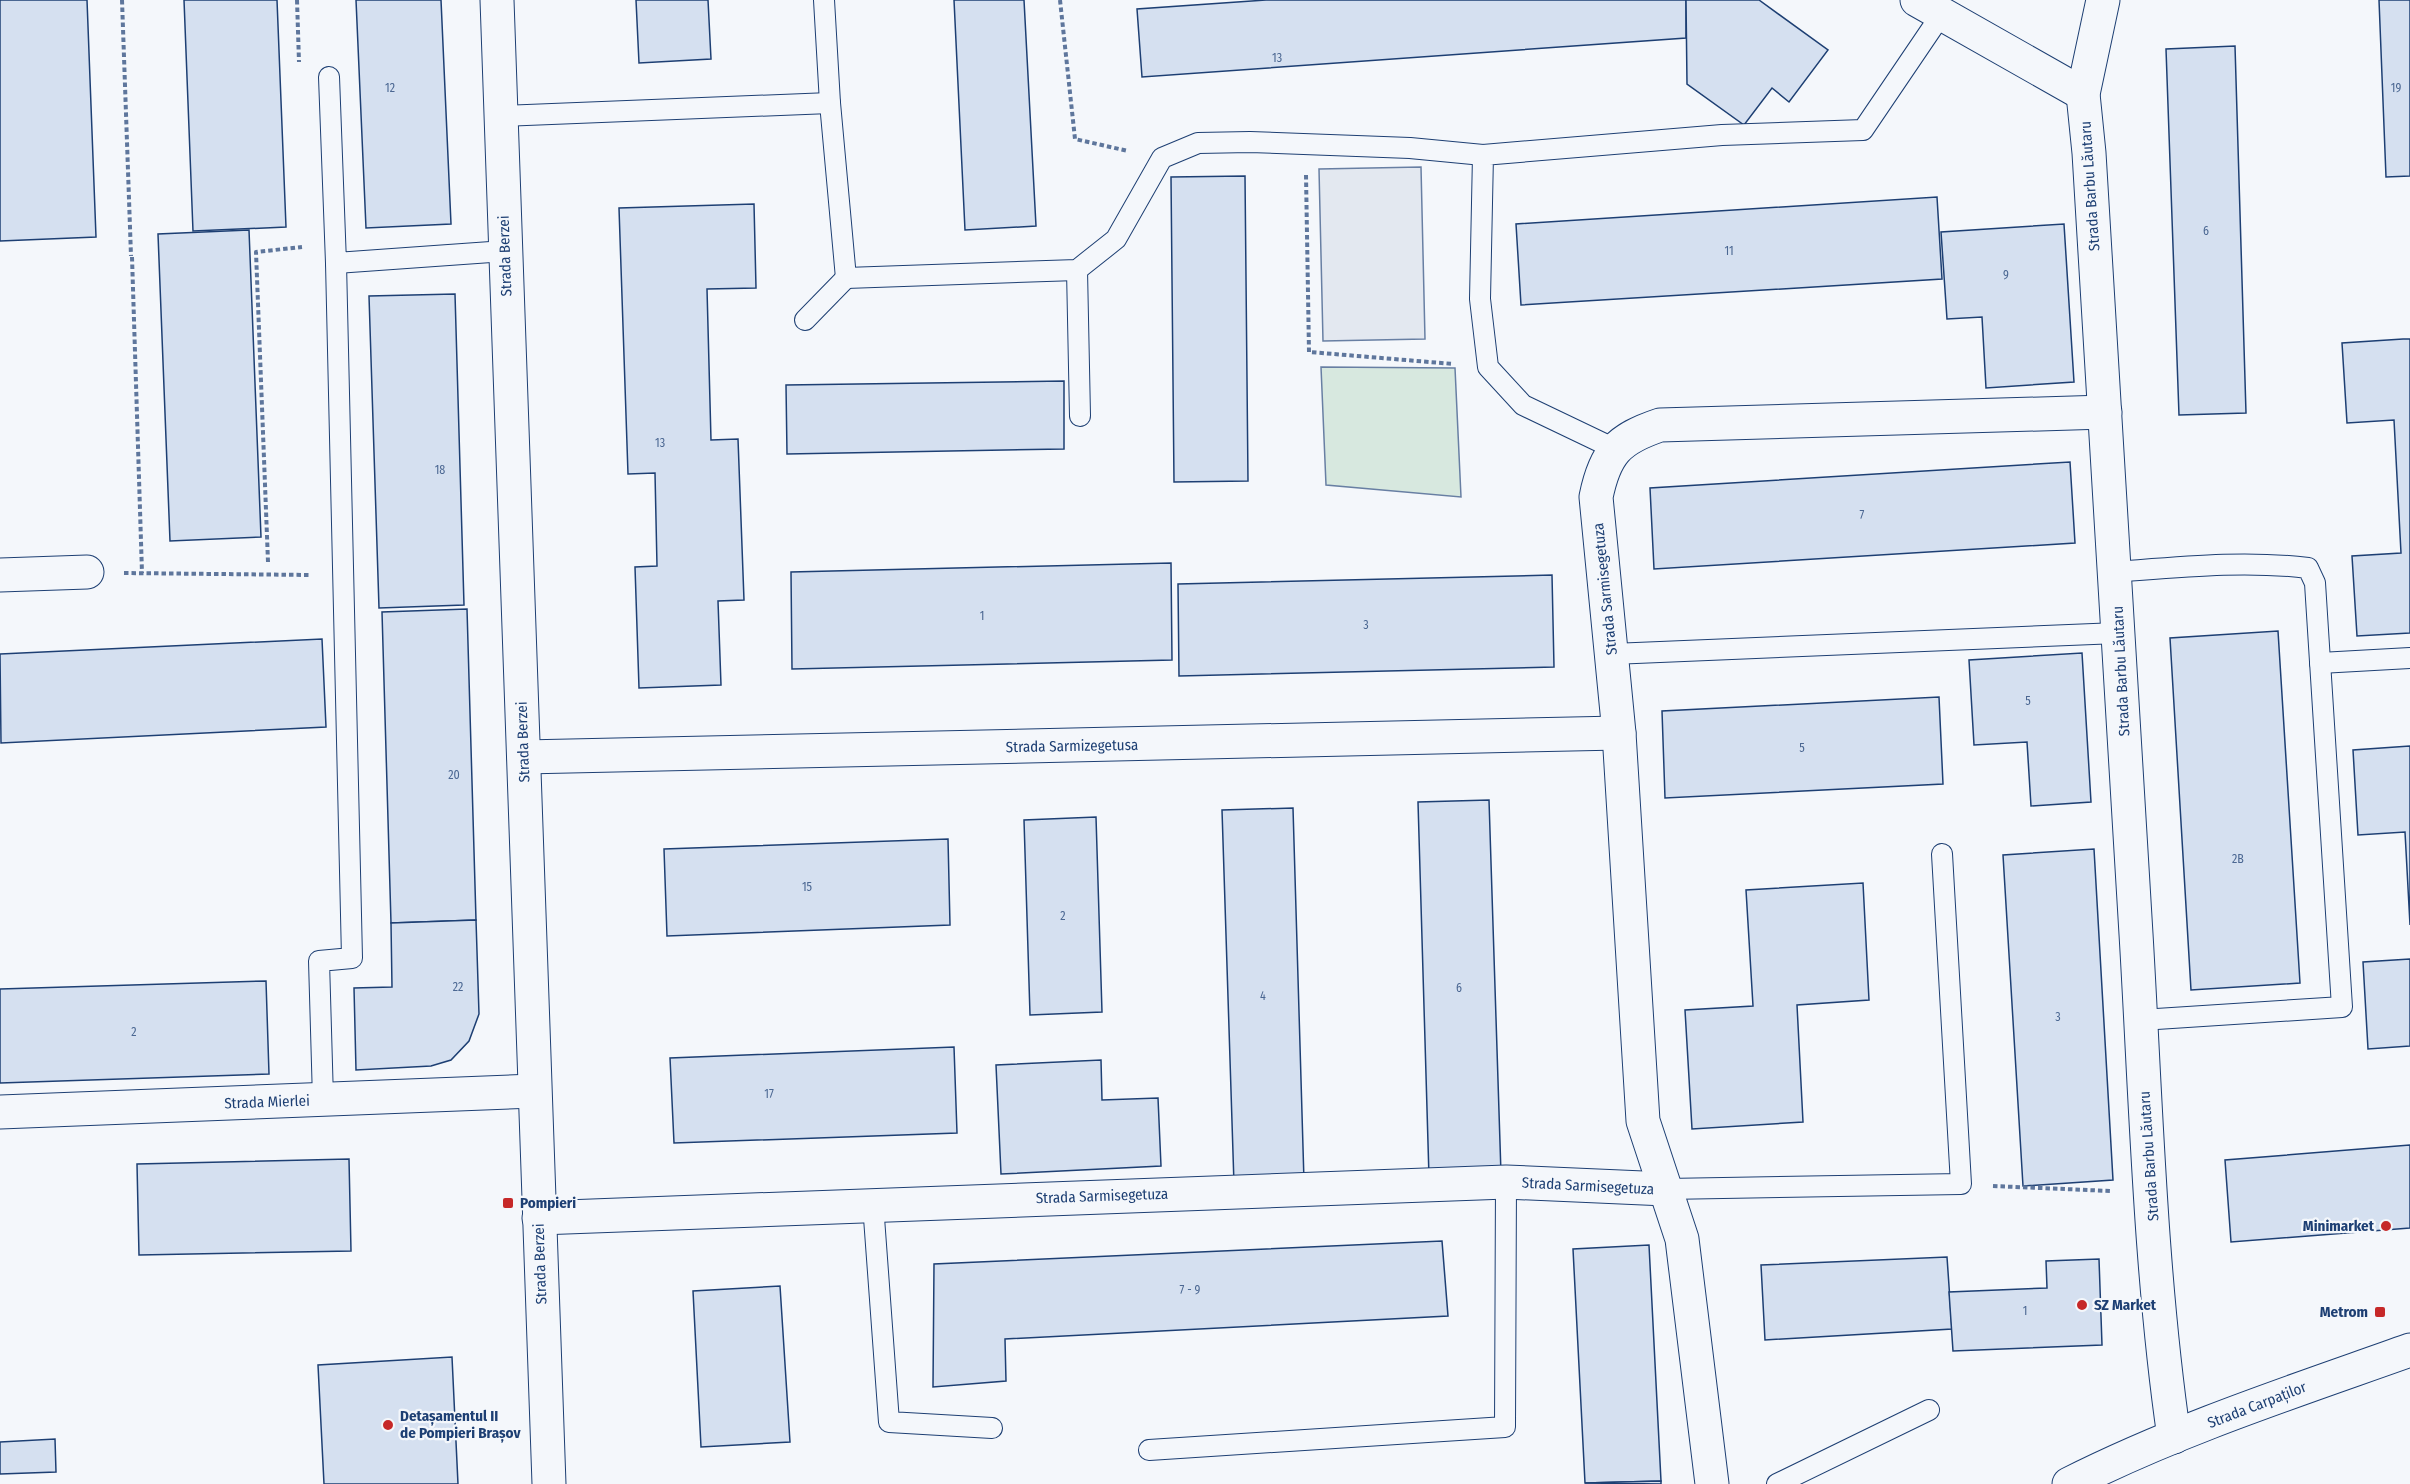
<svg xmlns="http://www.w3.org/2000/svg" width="2410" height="1484" viewBox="0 0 2410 1484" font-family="'Fira Sans Condensed',sans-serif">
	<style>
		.green { fill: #d7e8df; stroke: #687fa3; stroke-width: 1.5 }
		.parking { fill: #e3e8f0; stroke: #687fa3; stroke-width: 1.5 }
		.building { fill: #d5e0f0; stroke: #1d3f73; stroke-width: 1.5 }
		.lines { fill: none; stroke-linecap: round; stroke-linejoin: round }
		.lane-casing { stroke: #1d3f73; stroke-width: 22 }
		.street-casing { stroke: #1d3f73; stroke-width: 35 }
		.secondary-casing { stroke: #1d3f73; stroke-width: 35 }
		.path { stroke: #5e769c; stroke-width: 4; stroke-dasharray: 4.5 3; stroke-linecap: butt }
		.lane { stroke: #f4f7fb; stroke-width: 20 }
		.street { stroke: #f4f7fb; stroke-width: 33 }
		.secondary { stroke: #f4f7fb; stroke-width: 33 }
		.poi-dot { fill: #c62828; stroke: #f4f7fb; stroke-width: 2 }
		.labels { text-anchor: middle; stroke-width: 4.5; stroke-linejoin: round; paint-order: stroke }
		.number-label { font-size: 12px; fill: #4b6792 }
		.street-label { font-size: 15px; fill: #1d3f73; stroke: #f4f7fb }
		.poi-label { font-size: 15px; font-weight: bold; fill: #1d3f73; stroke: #f4f7fb; text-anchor: start }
	</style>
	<rect width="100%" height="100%" fill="#f4f7fb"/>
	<polygon class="green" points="1321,367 1455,368 1461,497 1326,485"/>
	<polygon class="parking" points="1421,167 1425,339 1323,341 1319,169"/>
	<g class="building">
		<polygon points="0,0 87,0 96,237 0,241"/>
		<polygon points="184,0 277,0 286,227 193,231"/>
		<polygon points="356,0 441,0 451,224 366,228"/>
		<polygon points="636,0 708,0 711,59 639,63"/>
		<polygon points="954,0 1024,0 1036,226 965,230"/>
		<polygon points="1266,0 1686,0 1686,38 1142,77 1137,9"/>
		<polygon points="1686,0 1759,0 1828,50 1789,102 1772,88 1744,125 1687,84"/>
		<polygon points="2379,0 2410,0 2410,176 2386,177"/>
		<polygon points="2235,46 2246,413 2179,415 2166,49"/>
		<polygon points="1245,176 1248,481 1174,482 1171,177"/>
		<polygon points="1937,197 1942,279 1521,305 1516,224"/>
		<polygon points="754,204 756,288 707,289 711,440 738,439 744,600 718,601 721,685 639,688 635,567 657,566 655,473 628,474 619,208"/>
		<polygon points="2064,224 2074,382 1986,388 1982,317 1947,319 1941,232"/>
		<polygon points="249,230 261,537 170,541 158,234"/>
		<polygon points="455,294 464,605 379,608 369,296"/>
		<polygon points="2403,339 2410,339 2410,633 2357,636 2352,556 2401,553 2394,420 2347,423 2342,343"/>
		<polygon points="1064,381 1064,449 787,454 786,385"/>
		<polygon points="2070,462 2075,543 1654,569 1650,488"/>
		<polygon points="1171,563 1172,660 792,669 791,572"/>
		<polygon points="1552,575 1554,667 1179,676 1178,584"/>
		<polygon points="467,609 476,920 391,923 382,612"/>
		<polygon points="2278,631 2300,983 2191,990 2170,638"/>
		<polygon points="322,639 326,727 1,743 0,654"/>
		<polygon points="2082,653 2091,802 2031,806 2027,742 1974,745 1969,660"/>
		<polygon points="1939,697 1943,784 1665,798 1662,711"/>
		<polygon points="2410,746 2410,925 2405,832 2358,835 2353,750"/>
		<polygon points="1489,800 1501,1174 1429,1177 1418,802"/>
		<polygon points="1293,808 1304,1181 1234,1184 1222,810"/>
		<polygon points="1096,817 1102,1012 1030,1015 1024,820"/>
		<polygon points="948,839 950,925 667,936 664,849"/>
		<polygon points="2094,849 2113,1180 2023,1186 2003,855"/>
		<polygon points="1863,883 1869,1000 1797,1005 1803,1122 1692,1129 1685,1010 1753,1006 1746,890"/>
		<polygon points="476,920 479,1014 469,1041 451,1060 431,1066 356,1070 354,988 392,987 391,923"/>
		<polygon points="2410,959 2410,1046 2368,1049 2363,962"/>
		<polygon points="266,981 269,1074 0,1083 0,989"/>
		<polygon points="954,1047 957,1133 674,1143 670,1058"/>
		<polygon points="1101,1060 1102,1100 1158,1098 1161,1166 1001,1174 996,1065"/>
		<polygon points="2410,1145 2410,1228 2231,1242 2225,1160"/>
		<polygon points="349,1159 351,1251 139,1255 137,1164"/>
		<polygon points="1442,1241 1448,1316 1005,1339 1006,1381 933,1387 934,1264"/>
		<polygon points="1649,1245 1661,1481 1585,1483 1573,1249"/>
		<polygon points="1947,1257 1952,1329 1765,1340 1761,1265"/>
		<polygon points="2099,1259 2102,1345 1953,1351 1949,1292 2047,1288 2046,1261"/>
		<polygon points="780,1286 790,1442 701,1447 693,1291"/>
		<polygon points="452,1357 458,1484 324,1484 318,1365"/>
		<polygon points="55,1439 56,1472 0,1474 0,1442"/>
		<polygon points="1661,1481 1661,1484 1585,1483"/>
	</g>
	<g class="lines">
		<g class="lane-casing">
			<g id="lane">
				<polyline points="824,0 830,103 846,278 1077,270 1116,239 1162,158 1198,143 1250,142 1410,148 1483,155"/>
				<polyline points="329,77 336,263 505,251"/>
				<polyline points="501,116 830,103"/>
				<polyline points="1077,270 1080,416"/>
				<polyline points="805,320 846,278"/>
				<polyline points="1615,449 1523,405 1488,367 1480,299 1483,155 1722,135 1863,130 1941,15"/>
				<path d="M2115,572C2180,567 2244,560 2308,568L2315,583L2342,1007L2141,1020"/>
				<polyline points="1612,654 2118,633"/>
				<polyline points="2320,663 2410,658"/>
				<polyline points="323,1099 319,961 352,958 336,263"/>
				<polyline points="1666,1189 1961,1184 1942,854"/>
				<polyline points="873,1204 889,1422 992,1428"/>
				<polyline points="1149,1450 1505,1427 1506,1182"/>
				<polyline points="1777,1484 1929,1410"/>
			</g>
		</g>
		<g class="street-casing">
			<g id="street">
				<polyline points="497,0 549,1484"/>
				<polyline points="1917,0 2083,94"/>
				<path d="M2103,0L2083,94L2089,153C2105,413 2120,674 2136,934C2146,1102 2150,1271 2174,1437"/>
				<polyline points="0,575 87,572"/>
				<polyline points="524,757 1619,733"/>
				<polyline points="0,1112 534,1091"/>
				<polyline points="539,1218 1506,1182 1666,1189"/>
				<path d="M1712,1484L1682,1239L1643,1121L1619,733L1596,497C1605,453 1618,439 1660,425L2105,412"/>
			</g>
		</g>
		<g class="secondary-casing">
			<path id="secondary" d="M2069,1484C2178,1429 2295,1391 2410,1350"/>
		</g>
		<g class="path">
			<polyline points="122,0 131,256"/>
			<polyline points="297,0 299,62"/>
			<polyline points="1060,0 1075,139 1128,151"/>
			<polyline points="1306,175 1309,352 1454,364"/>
			<polyline points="132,257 142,573"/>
			<polyline points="268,562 256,252 302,247"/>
			<polyline points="124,573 311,575"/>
			<polyline points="1993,1186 2111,1191"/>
		</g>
		<use href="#lane" class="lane"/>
		<use href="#street" class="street"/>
		<use href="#secondary" class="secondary"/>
	</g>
	<g class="poi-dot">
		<rect x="502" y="1197" width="12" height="12" rx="3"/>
		<circle cx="2386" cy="1226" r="6"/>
		<circle cx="2082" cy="1305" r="6"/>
		<rect x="2374" y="1306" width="12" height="12" rx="3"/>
		<circle cx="388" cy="1425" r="6"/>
	</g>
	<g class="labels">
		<g class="number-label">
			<text x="1277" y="62">13</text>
			<text x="390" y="92">12</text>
			<text x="2396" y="92">19</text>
			<text x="2206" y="235">6</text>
			<text x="1729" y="255">11</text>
			<text x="2006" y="279">9</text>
			<text x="660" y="447">13</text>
			<text x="440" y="474">18</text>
			<text x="1862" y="519">7</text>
			<text x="982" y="620">1</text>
			<text x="1366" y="629">3</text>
			<text x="2028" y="705">5</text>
			<text x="1802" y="752">5</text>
			<text x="454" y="779">20</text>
			<text x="2238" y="863">2B</text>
			<text x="807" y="891">15</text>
			<text x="1063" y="920">2</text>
			<text x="458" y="991">22</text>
			<text x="1459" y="992">6</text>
			<text x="1263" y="1000">4</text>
			<text x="2058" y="1021">3</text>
			<text x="134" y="1036">2</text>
			<text x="769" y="1098">17</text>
			<text x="1190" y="1294">7 - 9</text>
			<text x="2025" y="1315">1</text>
		</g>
		<g class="street-label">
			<text transform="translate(2090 186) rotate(-94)" y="5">Strada Barbu Lăutaru</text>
			<text transform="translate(505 256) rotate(-92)" y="5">Strada Berzei</text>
			<text transform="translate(1605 589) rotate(-96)" y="5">Strada Sarmisegetuza</text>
			<text transform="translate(2121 671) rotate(-93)" y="5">Strada Barbu Lăutaru</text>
			<text transform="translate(523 742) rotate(-92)" y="5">Strada Berzei</text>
			<text transform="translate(1072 746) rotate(-1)" y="5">Strada Sarmizegetusa</text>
			<text transform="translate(267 1102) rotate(-2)" y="5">Strada Mierlei</text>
			<text transform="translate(2149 1156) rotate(-94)" y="5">Strada Barbu Lăutaru</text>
			<text transform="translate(1588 1186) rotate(3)" y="5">Strada Sarmisegetuza</text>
			<text transform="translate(1102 1196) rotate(-2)" y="5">Strada Sarmisegetuza</text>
			<text transform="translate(540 1264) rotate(-92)" y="5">Strada Berzei</text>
			<text transform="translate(2257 1405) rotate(-21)" y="5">Strada Carpaților</text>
		</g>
		<g class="poi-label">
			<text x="520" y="1208">Pompieri</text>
			<text x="2374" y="1231" text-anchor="end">Minimarket</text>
			<text x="2094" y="1310">SZ Market</text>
			<text x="2368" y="1317" text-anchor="end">Metrom</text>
			<text x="400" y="1421">Detașamentul II<tspan x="400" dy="17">de Pompieri Brașov</tspan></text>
		</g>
	</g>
</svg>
